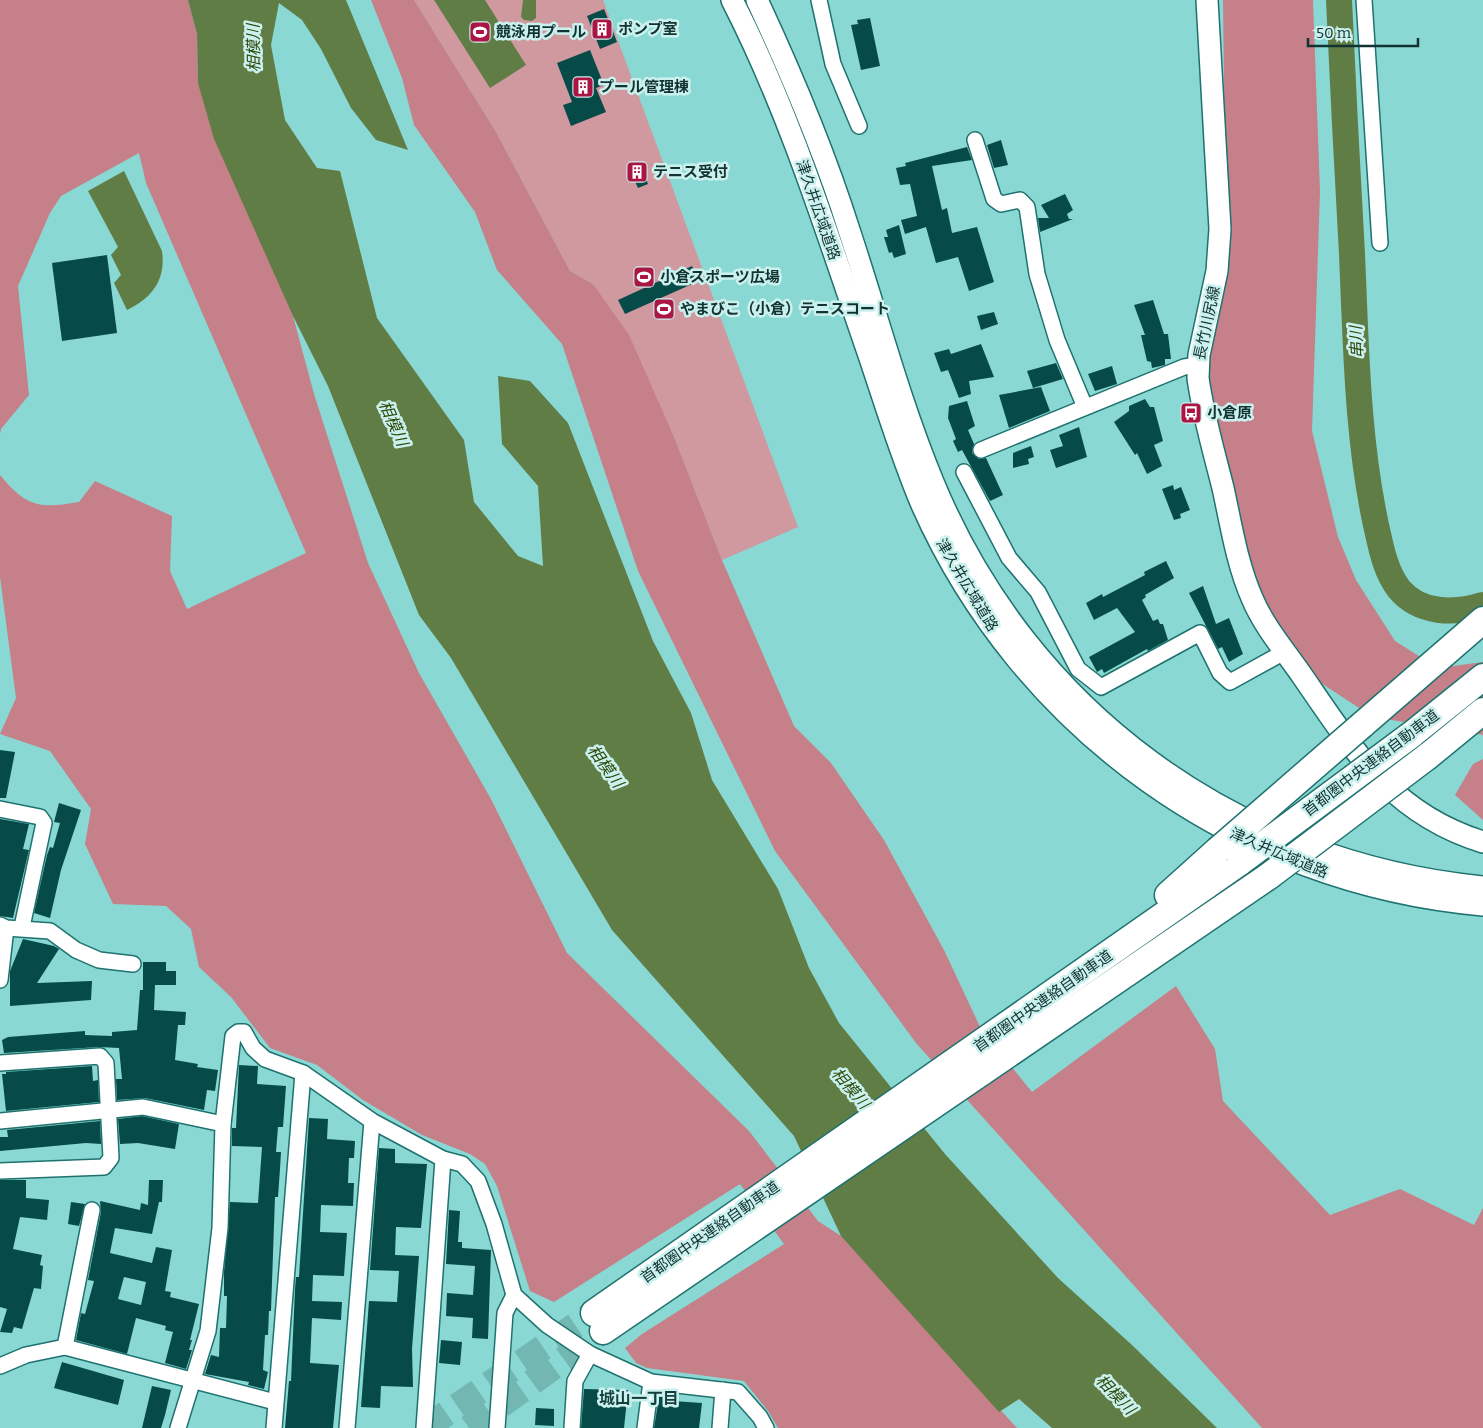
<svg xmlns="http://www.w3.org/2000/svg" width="1483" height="1428" viewBox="0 0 1483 1428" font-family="Bitter,'Noto Sans JP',serif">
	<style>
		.green { fill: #d0989f }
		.forest { fill: #c58089 }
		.water { fill: #607d46 }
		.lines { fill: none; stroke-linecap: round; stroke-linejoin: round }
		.river { stroke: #607d46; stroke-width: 26 }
		.building { fill: #074b49; fill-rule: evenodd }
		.highway-tunnel { stroke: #72b7b2; stroke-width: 26; stroke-dasharray: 26 13; stroke-linecap: butt }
		.street-casing { stroke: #1e726f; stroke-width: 18 }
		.secondary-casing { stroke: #1e726f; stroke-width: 24 }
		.highway-casing { stroke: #1e726f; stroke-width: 29 }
		.street { stroke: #fff; stroke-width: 15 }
		.secondary { stroke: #fff; stroke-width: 21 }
		.highway { stroke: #fff; stroke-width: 26 }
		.highway-bridge-casing { stroke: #1e726f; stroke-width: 29; stroke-linecap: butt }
		.highway-bridge { stroke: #fff; stroke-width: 26 }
		.labels { text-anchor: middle; stroke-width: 5; stroke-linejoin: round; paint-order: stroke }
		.poi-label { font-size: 15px; font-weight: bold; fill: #113230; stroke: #cbf1ee; text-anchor: start }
		.street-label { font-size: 15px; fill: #113230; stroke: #cbf1ee }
		.water-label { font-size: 16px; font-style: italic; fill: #2d4809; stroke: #cbf1ee }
		.neighbourhood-label { font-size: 16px; font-weight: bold; fill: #143f3d; stroke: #cbf1ee }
	</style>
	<rect width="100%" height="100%" fill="#8ad8d3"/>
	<polygon class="green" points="414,0 603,0 798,527 722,560 674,437 593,284 570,271 496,132"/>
	<g class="forest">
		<path d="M0,0H188L197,34L198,83L293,316L314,394L368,563L419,673L491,799L567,953L749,1131L818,1221L841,1236L1017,1428H778L768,1411L744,1381L647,1368L636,1363L625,1348L642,1334L784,1244L740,1184L554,1302L530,1291L497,1186L485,1164L470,1154L422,1135L363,1100L317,1065L270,1048L231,997L199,967L191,929L166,906L113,904L85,844L91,809L50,751L0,734L16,698L0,577V475C26,507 40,509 79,502L95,481L172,516L170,571L187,609L306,553L146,183L139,153L61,196L50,213L18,286L29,395L1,429L0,434Z"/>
		<polygon points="371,0 414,0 496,132 570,271 593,284 629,335 674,437 722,560 794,726 831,763 884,840 945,952 981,1029 1032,1092 1176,986 1215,1049 1223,1101 1330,1215 1400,1189 1474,1225 1483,1208 1483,1428 1262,1428 916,1043 775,851 638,571 562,344 497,270 475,212 414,125 402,78"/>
		<polygon points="1223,0 1313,0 1320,192 1312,431 1338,537 1356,580 1395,641 1438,668 1483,662 1483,735 1373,717 1301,670 1254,584 1204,369 1226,255"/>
		<polygon points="1483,759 1483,820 1455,795 1473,764"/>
	</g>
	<g class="water">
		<polygon points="188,0 346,0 408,150 376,140 351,108 321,49 302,20 279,3 271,45 285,120 317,168 340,171 377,318 464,440 474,502 518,556 543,566 538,486 502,444 498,376 530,381 568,423 653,641 691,713 712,780 778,889 809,968 839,1023 945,1154 1058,1278 1132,1345 1217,1428 1052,1428 1019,1399 999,1412 841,1236 794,1136 612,930 451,658 419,615 328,386 293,316 214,139 198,83 197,34"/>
		<polygon points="434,0 485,0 526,65 490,88"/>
		<polygon points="523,0 536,0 536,18 532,21 524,20 521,17"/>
		<path d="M124,171L162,251C166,280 152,298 127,310L114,283L121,275L111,255L118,247L88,191Z"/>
	</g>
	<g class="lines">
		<path class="river" d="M1339,0C1343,85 1347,169 1352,254C1356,344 1357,437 1376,525C1381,547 1385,571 1399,589C1420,614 1454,614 1483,605"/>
	</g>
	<g class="building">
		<polygon points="604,9 617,42 600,49 587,16"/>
		<polygon points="870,18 880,66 861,70 851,25 858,24 857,20"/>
		<polygon points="590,50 604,85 596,88 606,112 571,126 563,105 572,102 557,63"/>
		<polygon points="1001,140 1008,165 994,168 987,145"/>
		<polygon points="967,147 972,160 932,166 942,210 947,208 952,233 977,227 989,266 994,282 969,291 958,257 936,263 926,227 905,234 901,220 917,216 910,184 900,185 896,168 906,166 905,163"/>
		<polygon points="641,167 648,184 638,188 630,171"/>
		<polygon points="1065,194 1073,210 1067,214 1069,219 1073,219 1040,232 1038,218 1049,218 1041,205"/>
		<polygon points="899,225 906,254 894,258 892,252 889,253 884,237 888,237 886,230"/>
		<polygon points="107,255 117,333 62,341 52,263"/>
		<polygon points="692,266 699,281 625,314 618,300"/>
		<polygon points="1153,300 1164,334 1168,334 1171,359 1165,359 1165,365 1152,368 1151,362 1147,361 1141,335 1145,335 1134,305"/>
		<polygon points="994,312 998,324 981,330 977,316"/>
		<polygon points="981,344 994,377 969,381 971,394 959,398 948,370 941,372 934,353 949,349 951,354"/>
		<polygon points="1056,363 1063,379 1033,388 1027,371"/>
		<polygon points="1112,366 1117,384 1095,391 1088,374"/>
		<polygon points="1041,387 1050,411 1009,428 999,395"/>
		<polygon points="1145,399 1150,407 1154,407 1163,441 1154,445 1162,466 1147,474 1137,453 1135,455 1114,422 1129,411 1129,406"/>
		<polygon points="967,401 975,426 968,430 974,444 972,453 979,459 986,458 1003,495 990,501 962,450 958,452 953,441 956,439 948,418 949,406"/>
		<polygon points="1079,427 1087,457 1056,468 1050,450 1063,446 1059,435"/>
		<polygon points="1031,446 1034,457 1028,459 1029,464 1013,468 1013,453"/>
		<polygon points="1173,485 1174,490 1181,487 1190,510 1180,514 1181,518 1174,520 1162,489"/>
		<polygon points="1166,561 1174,578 1145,595 1146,597 1142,600 1153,621 1158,619 1160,624 1163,624 1168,640 1148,651 1147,649 1104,673 1102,669 1097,672 1089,657 1135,632 1117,608 1094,620 1086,603 1102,594 1103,597 1145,575 1144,572"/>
		<polygon points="1203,586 1216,624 1229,618 1243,654 1229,662 1222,647 1218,649 1189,593"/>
		<polygon points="0,750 15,752 6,798 0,798"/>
		<polygon points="59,803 81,810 61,870 50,918 34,913 47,855 50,847 53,848 60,823 54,822"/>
		<polygon points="0,819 29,824 23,849 29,850 13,918 0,916"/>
		<polygon points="23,939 54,946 59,949 37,983 92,981 91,1000 10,1006 10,971"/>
		<polygon points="143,962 166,962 166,971 176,971 176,985 155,985 154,1010 186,1012 185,1025 178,1025 175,1060 198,1064 197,1067 218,1070 215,1091 207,1090 204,1110 145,1098 117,1100 116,1079 122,1079 119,1048 99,1047 4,1053 2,1040 8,1037 85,1031 85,1035 112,1036 112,1032 137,1030 140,990 143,990"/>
		<polygon points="239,1065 258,1066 257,1084 286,1086 283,1127 278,1127 276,1152 281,1152 280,1169 278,1197 275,1197 271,1311 269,1311 268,1335 265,1335 263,1370 268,1372 264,1389 248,1385 249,1382 205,1374 211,1355 219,1357 220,1328 226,1328 227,1296 224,1296 224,1272 230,1202 258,1203 262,1147 232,1146 232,1128 236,1128"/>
		<polygon points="92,1066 93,1081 98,1080 99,1102 6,1111 2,1074 6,1074 6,1072"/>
		<polygon points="142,1116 179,1124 175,1149 138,1143 120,1144 118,1119"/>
		<polygon points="309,1118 328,1119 327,1139 355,1141 354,1158 349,1158 348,1183 354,1183 353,1206 321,1205 320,1232 347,1233 344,1276 313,1275 312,1301 342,1302 341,1320 312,1318 310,1363 339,1365 333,1428 285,1428 289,1381 291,1381 295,1289 296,1277 299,1277"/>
		<polygon points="100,1121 101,1144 86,1143 0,1151 0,1137 8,1137 7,1130"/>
		<polygon points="379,1148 395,1149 395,1163 427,1164 421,1228 396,1227 395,1255 419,1256 412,1349 413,1387 381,1386 380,1408 361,1407 369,1301 397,1302 399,1271 370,1270"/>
		<polygon points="0,1180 26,1180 26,1198 49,1200 47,1220 20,1217 13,1249 42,1255 40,1265 43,1266 41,1289 34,1288 22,1329 14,1327 12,1333 0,1332 7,1309 0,1307"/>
		<path d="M149,1180H163L162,1202H159L152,1234L115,1228L110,1253L152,1263L156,1247L172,1250L165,1291L171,1292L170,1297L199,1304L190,1340H192L189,1350H192L186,1369L165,1363L173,1332L165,1330L166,1326L136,1318L127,1354L76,1340L81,1313L85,1314L94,1281L88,1280L101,1212L100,1201L140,1210L141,1203L148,1205ZM124,1277L146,1282L141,1305L118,1299Z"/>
		<polygon points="71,1202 85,1204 79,1226 68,1224"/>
		<polygon points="449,1210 460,1211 458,1242 462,1242 462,1248 491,1250 488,1339 472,1338 473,1318 446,1316 447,1293 473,1295 475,1266 446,1264"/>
		<polygon points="441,1340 462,1342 460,1365 439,1363"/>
		<polygon points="62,1362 124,1380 118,1405 54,1388"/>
		<polygon points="152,1386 171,1390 165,1415 161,1428 142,1428"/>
		<polygon points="584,1389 628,1390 624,1428 581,1428"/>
		<polygon points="659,1397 673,1397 673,1401 702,1403 699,1428 654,1428"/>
		<polygon points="536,1408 554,1409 554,1426 535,1425"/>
	</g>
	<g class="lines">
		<g class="highway-tunnel">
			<polyline points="425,1428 594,1313"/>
			<polyline points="469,1428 603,1331"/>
		</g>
		<g class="street-casing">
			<g id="street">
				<polyline points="819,0 833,64 859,126"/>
				<polyline points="1364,0 1380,243"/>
				<polyline points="975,140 994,199 1001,204 1020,200 1027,207 1037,274 1057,340 1085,407"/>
				<polyline points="981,450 1184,367 1198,365"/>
				<polyline points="964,472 1009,558 1038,592 1078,669 1101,687 1200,633 1220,673 1230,682 1286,651"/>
				<polyline points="0,809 40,817 44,823 22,927"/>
				<polyline points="0,925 6,928 50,931 76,950 99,960 133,964"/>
				<polyline points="0,980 6,928"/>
				<polyline points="0,1063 100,1056 106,1063 111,1158 104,1167 0,1171"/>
				<polyline points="0,1121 143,1107 223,1124"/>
				<polyline points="65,1347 92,1210"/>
				<polyline points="0,1366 26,1355 65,1347 275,1402"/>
				<polyline points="178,1428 208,1331 220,1228 223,1124 233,1036 238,1032 244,1032 253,1048 265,1059 303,1073 372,1121 443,1159 462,1164 478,1181 494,1224 514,1295 547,1325 590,1354 651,1382 738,1392 760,1417 766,1428"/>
				<polyline points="274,1428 303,1073"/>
				<polyline points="347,1428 372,1121"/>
				<polyline points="424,1428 443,1159"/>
				<polyline points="497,1428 505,1313 514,1295"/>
				<polyline points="572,1428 575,1381 590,1354"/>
				<polyline points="645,1428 651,1382"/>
				<polyline points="720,1428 723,1390"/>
			</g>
		</g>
		<g class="secondary-casing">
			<g id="secondary">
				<path d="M732,0C791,115 829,240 871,361C887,409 902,458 922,505C1022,730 1238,884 1483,905"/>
				<path d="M757,0C792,75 824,151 849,230C877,314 899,400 933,482C1028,712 1236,863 1483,887"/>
				<path d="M1207,0L1220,229L1217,271L1199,355L1198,378C1203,415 1214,452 1223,488C1231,524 1237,564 1252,598C1264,627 1286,652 1303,677C1354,751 1392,814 1483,842"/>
			</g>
		</g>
		<g class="highway-casing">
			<g id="highway">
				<polyline points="1362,725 1483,620"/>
				<polyline points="1411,735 1483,677"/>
				<polyline points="1428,756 1483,711"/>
				<polyline points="1168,895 1218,850"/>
				<polyline points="594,1313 1240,862"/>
				<polyline points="603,1331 1269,876"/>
			</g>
		</g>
		<use href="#street" class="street"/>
		<use href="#secondary" class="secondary"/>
		<use href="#highway" class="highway"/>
		<g class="highway-bridge-casing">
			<g id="highway-bridge">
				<polyline points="1218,850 1362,725"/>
				<polyline points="1240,862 1411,735"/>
				<polyline points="1269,876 1428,756"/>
			</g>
		</g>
		<use href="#highway-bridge" class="highway-bridge"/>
	</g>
	<defs>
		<g id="building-square" transform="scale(1.125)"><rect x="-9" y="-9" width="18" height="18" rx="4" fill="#aa1544" stroke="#cbf1ee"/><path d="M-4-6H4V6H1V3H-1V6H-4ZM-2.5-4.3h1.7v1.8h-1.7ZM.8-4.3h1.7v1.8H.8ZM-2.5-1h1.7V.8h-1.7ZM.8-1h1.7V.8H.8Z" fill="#fff"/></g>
		<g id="stadium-square" transform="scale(1.125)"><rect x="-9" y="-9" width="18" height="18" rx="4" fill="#aa1544" stroke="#cbf1ee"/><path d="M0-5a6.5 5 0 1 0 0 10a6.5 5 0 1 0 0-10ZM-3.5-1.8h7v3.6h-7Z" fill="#fff"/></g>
		<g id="bus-square" transform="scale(1.125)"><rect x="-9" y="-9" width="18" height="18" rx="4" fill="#aa1544" stroke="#cbf1ee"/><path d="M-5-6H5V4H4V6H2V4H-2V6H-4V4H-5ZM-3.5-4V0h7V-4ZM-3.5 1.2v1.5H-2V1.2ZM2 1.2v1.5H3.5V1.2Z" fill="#fff"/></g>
	</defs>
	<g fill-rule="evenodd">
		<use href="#building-square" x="602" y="29"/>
		<use href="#stadium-square" x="480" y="32"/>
		<use href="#building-square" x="583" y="87"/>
		<use href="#building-square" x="637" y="172"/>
		<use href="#stadium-square" x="644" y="277"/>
		<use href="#stadium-square" x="664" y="309"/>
		<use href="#bus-square" x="1191" y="413"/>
	</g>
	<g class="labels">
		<g class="poi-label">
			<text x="618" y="34">ポンプ室</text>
			<text x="496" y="37">競泳用プール</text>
			<text x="599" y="92">プール管理棟</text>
			<text x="653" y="177">テニス受付</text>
			<text x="660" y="282">小倉スポーツ広場</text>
			<text x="680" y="314">やまびこ（小倉）テニスコート</text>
			<text x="1207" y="418">小倉原</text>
		</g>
		<g class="street-label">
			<text transform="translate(818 210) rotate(71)" y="5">津久井広域道路</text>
			<text transform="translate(1207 323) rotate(-78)" y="5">長竹川尻線</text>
			<text transform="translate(967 585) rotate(59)" y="5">津久井広域道路</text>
			<text transform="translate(1371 763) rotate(-37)" y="5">首都圏中央連絡自動車道</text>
			<text transform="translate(1279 853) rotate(23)" y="5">津久井広域道路</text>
			<text transform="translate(1043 1001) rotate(-35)" y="5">首都圏中央連絡自動車道</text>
			<text transform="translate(710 1232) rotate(-35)" y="5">首都圏中央連絡自動車道</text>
		</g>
		<g class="water-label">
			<text transform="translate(253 48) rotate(-91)" y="6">相模川</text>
			<text transform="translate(1356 342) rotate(-93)" y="6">串川</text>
			<text transform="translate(394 423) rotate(66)" y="6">相模川</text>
			<text transform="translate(606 766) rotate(54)" y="6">相模川</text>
			<text transform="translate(851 1088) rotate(49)" y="6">相模川</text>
			<text transform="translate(1116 1394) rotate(46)" y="6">相模川</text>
		</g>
		<g class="neighbourhood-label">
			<text x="639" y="1404">城山一丁目</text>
		</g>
	</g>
	<path d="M1308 38v8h110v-8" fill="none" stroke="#113230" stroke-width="2.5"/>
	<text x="1316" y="38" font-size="15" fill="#113230" stroke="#cbf1ee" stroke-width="4" paint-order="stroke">50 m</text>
</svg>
